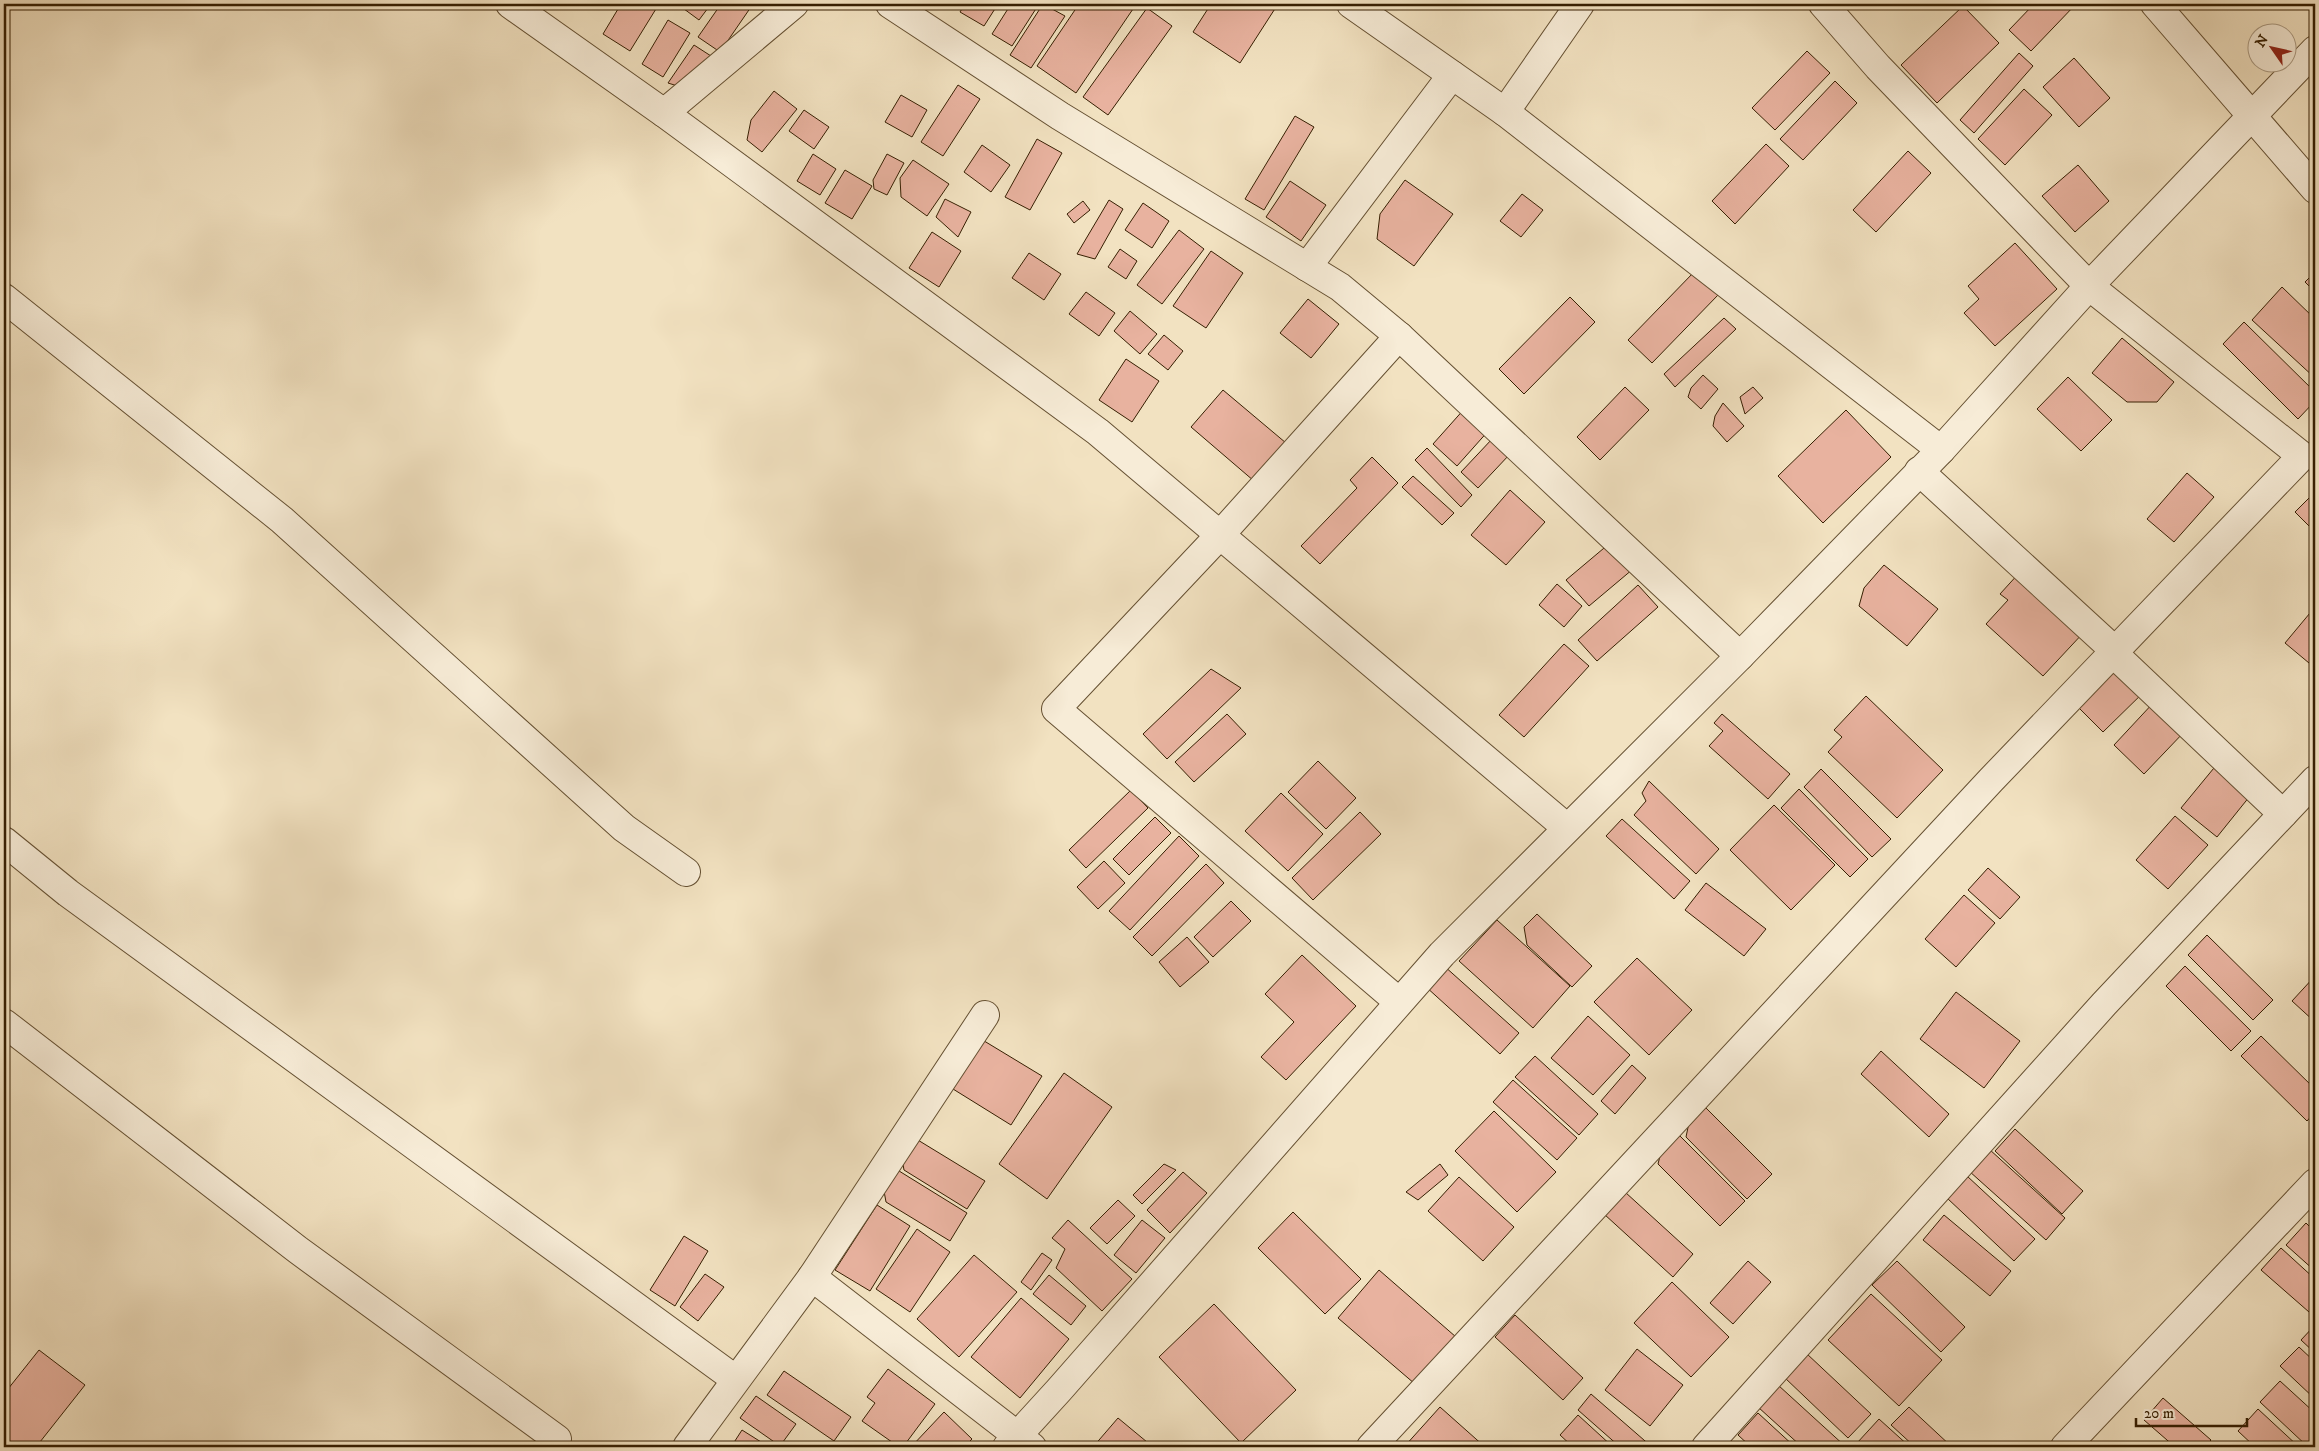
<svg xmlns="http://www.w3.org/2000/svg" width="2319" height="1451" viewBox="0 0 2319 1451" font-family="'IM FELL DW Pica',serif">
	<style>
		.building { fill: #e8b29f; stroke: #361f02 }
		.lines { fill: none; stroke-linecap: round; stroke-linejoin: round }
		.street-casing { stroke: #655032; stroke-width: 30 }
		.street { stroke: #f7ecd7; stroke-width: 28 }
	</style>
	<rect width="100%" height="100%" fill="#f2e2c1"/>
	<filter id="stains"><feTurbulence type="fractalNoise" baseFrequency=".004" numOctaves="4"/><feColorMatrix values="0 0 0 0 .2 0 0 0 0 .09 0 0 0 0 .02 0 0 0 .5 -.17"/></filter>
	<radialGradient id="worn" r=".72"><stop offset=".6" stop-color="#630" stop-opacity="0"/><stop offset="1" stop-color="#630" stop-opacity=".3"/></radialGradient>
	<g class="building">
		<polygon points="621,4 659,4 630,51 603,34"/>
		<polygon points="682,4 711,4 699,20 680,6"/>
		<polygon points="721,4 753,4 720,52 698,37"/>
		<polygon points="965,4 998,4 984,26 960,12"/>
		<polygon points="1011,4 1039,4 1012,46 992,34"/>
		<polygon points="1043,4 1065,16 1031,68 1010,55"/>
		<polygon points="1079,4 1132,4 1135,6 1076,93 1037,66"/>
		<polygon points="1211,4 1278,4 1240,63 1193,32"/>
		<polygon points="2034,4 2076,4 2031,51 2009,30"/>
		<polygon points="1963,6 1999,43 1937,103 1901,65"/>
		<polygon points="1147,8 1172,26 1108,115 1083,97"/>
		<polygon points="668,20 690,33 663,77 642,64"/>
		<polygon points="694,45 711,56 687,89 668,83"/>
		<polygon points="1807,51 1830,73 1775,130 1752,108"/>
		<polygon points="2019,53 2033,66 1974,133 1960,120"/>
		<polygon points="2074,58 2110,98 2079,127 2043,87"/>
		<polygon points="1835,81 1857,103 1803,160 1780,139"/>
		<polygon points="958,85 980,99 943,156 921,142"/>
		<polygon points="2024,89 2052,115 2005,165 1978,139"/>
		<polygon points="774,91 797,109 762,152 747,140 751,120"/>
		<polygon points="901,95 927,110 912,137 885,122"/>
		<polygon points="804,110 829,127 814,149 789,131"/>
		<polygon points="1295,116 1314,127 1264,210 1245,199"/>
		<polygon points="1037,139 1062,153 1030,210 1005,197"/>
		<polygon points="1766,144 1789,166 1735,224 1712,201"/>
		<polygon points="982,145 1010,165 991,192 964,172"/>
		<polygon points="1908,151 1931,173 1876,232 1853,210"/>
		<polygon points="813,154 836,169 820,195 797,181"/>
		<polygon points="887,154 904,163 887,195 874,189 873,180"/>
		<polygon points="913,160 949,184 927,216 901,197 900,178"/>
		<polygon points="2078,165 2109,201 2075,232 2042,196"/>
		<polygon points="845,170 872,186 852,219 825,203"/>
		<polygon points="1405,180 1453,214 1414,266 1377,239 1380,214"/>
		<polygon points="1290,181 1326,205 1301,241 1266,217"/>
		<polygon points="1522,194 1543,210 1521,237 1500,221"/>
		<polygon points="945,199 971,212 958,237 936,217"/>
		<polygon points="1109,200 1123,209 1095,259 1077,254"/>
		<polygon points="1083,201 1090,210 1074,223 1067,214"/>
		<polygon points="1143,203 1169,221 1152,248 1125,230"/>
		<polygon points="1179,230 1204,249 1162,304 1137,285"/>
		<polygon points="932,232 961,251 939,287 909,268"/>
		<polygon points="2015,243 2057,289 1995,346 1964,313 1979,299 1968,286"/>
		<polygon points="1120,249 1137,261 1126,279 1108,267"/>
		<polygon points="1211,251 1243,273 1206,328 1173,306"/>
		<polygon points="1029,253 1061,274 1044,300 1012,278"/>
		<polygon points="1695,271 1719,294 1652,363 1628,340"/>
		<polygon points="2315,272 2315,292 2305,282"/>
		<polygon points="2282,287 2315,319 2315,378 2252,320"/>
		<polygon points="1086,292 1115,313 1099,336 1069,314"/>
		<polygon points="1570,297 1595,322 1524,394 1499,369"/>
		<polygon points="1308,299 1339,324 1311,358 1280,333"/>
		<polygon points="1130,311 1157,334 1140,354 1114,331"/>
		<polygon points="1724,318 1736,329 1675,387 1664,374"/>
		<polygon points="2244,322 2315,392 2315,401 2298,419 2223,344"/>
		<polygon points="1164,335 1183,351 1168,370 1148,354"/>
		<polygon points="2122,338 2174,382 2157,402 2127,402 2092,373"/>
		<polygon points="1126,359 1159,381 1132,422 1099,400"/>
		<polygon points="1703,375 1718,389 1701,409 1688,397 1691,388"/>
		<polygon points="2068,377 2112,420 2081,451 2037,409"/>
		<polygon points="1625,387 1649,410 1600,460 1577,437"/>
		<polygon points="1753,387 1763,398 1745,414 1740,397"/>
		<polygon points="1223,390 1286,443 1254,481 1191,427"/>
		<polygon points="1723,403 1744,426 1727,442 1713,426 1715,416"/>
		<polygon points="1466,407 1490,429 1457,466 1433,444"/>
		<polygon points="1846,410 1891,457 1823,523 1778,476"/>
		<polygon points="1493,438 1510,454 1478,488 1461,472"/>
		<polygon points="1427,448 1472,495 1461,507 1415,460"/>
		<polygon points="1372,457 1398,483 1320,564 1301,546 1357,488 1350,480"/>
		<polygon points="2187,473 2214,497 2174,542 2147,519"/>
		<polygon points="1413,476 1454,513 1442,525 1402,487"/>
		<polygon points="1510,490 1545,522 1506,565 1471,535"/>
		<polygon points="2315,492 2315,532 2295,512"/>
		<polygon points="1610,543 1633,569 1589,606 1566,580"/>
		<polygon points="1884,565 1938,609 1907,646 1859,606 1864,588"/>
		<polygon points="2020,572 2085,631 2043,676 1986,624 2008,600 2000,594"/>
		<polygon points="1557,584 1582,606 1564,627 1539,605"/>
		<polygon points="1638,585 1658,607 1597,661 1578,640"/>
		<polygon points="2315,607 2315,668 2285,643"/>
		<polygon points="1564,644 1589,666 1524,737 1499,715"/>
		<polygon points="2122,660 2149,687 2103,732 2076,705"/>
		<polygon points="1211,669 1241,688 1167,759 1143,734"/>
		<polygon points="1866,696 1943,770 1897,818 1828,752 1842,737 1834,730"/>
		<polygon points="2155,701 2186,730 2144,774 2114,745"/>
		<polygon points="1227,714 1246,734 1194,782 1175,762"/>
		<polygon points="1722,714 1790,774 1768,799 1709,746 1723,731 1714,723"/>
		<polygon points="2223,757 2258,786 2217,837 2181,808"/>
		<polygon points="1318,761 1356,798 1326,829 1288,792"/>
		<polygon points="1821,769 1891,839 1872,857 1804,787"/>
		<polygon points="1649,781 1719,849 1696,874 1634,815 1646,801 1642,793"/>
		<polygon points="1799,789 1868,859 1850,877 1781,808"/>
		<polygon points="1131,790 1148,808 1086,868 1069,850"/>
		<polygon points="1281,793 1323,834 1288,871 1245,831"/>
		<polygon points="1774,805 1835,865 1791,910 1730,850"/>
		<polygon points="1360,812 1381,834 1313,900 1292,878"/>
		<polygon points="2175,816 2208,845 2168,889 2136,860"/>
		<polygon points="1155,817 1171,833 1129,875 1113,859"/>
		<polygon points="1622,819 1690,881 1674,899 1606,836"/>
		<polygon points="1179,836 1199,856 1130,930 1109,911"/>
		<polygon points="1104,861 1125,883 1098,909 1077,887"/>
		<polygon points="1206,864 1224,883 1152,956 1133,937"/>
		<polygon points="1988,868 2020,897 2000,919 1968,890"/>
		<polygon points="1706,883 1766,929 1744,956 1685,910"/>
		<polygon points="1964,895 1995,923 1956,967 1925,939"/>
		<polygon points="1231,901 1251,921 1213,957 1194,937"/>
		<polygon points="1537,914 1592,966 1572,987 1527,945 1524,927"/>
		<polygon points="1497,920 1570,986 1533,1028 1459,961"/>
		<polygon points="2207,935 2273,1000 2253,1020 2188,955"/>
		<polygon points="1187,937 1209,962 1180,987 1159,962"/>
		<polygon points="1302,955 1356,1006 1286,1080 1261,1057 1294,1022 1265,994"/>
		<polygon points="1637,958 1692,1010 1649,1055 1594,1002"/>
		<polygon points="1443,965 1519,1033 1500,1054 1425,986"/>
		<polygon points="2185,966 2251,1031 2231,1051 2166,986"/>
		<polygon points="2315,976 2315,1022 2292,1001"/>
		<polygon points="1956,992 2020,1041 1984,1088 1920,1039"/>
		<polygon points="1588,1016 1630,1055 1593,1095 1551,1058"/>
		<polygon points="971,1033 1042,1076 1011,1125 953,1089 952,1063"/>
		<polygon points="2261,1036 2315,1089 2315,1112 2307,1121 2241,1056"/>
		<polygon points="1881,1051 1949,1114 1929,1137 1861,1074"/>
		<polygon points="1535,1056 1598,1114 1579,1135 1515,1077"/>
		<polygon points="1632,1065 1646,1078 1615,1114 1601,1101"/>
		<polygon points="1064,1073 1112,1107 1047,1199 999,1164"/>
		<polygon points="1513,1080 1577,1138 1557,1160 1493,1102"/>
		<polygon points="1701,1103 1772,1174 1747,1199 1686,1137 1691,1113"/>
		<polygon points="1494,1111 1556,1172 1517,1212 1455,1151"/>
		<polygon points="2015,1129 2083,1191 2062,1214 1995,1151"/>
		<polygon points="1674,1130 1745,1201 1720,1226 1658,1164 1664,1140"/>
		<polygon points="908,1134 985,1181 967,1209 904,1170 900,1148"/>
		<polygon points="1989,1149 2065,1218 2046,1240 1969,1171"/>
		<polygon points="1164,1164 1176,1170 1142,1204 1133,1195"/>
		<polygon points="1440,1164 1448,1175 1418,1200 1406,1192"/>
		<polygon points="891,1166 967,1213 950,1241 886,1202 882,1180"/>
		<polygon points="1183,1172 1207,1193 1170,1233 1147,1210"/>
		<polygon points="1967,1176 2035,1239 2014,1261 1947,1198"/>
		<polygon points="1459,1177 1514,1227 1483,1261 1428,1211"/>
		<polygon points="1625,1192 1693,1254 1673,1277 1604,1214"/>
		<polygon points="1118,1200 1135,1216 1107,1244 1090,1228"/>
		<polygon points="877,1205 910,1226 870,1291 835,1270"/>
		<polygon points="1293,1212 1361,1279 1325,1314 1258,1248"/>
		<polygon points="1944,1215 2011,1271 1990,1296 1923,1240"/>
		<polygon points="1068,1220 1132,1279 1102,1311 1056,1268 1065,1249 1052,1238"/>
		<polygon points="1142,1220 1165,1238 1136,1273 1114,1255"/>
		<polygon points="2306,1223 2315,1232 2315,1271 2286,1245"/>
		<polygon points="917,1229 950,1252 910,1312 876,1289"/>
		<polygon points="684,1236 708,1251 675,1306 650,1290"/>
		<polygon points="2281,1248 2315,1279 2315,1305 2309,1312 2261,1270"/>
		<polygon points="1042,1253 1052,1260 1031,1290 1021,1282"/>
		<polygon points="974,1255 1017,1292 959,1357 917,1319"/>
		<polygon points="1748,1261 1771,1282 1733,1324 1710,1303"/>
		<polygon points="1897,1261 1965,1327 1941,1352 1872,1285"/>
		<polygon points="1379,1270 1456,1337 1415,1384 1338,1318"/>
		<polygon points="705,1274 724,1287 698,1321 680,1307"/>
		<polygon points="1049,1275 1086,1306 1071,1325 1033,1294"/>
		<polygon points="1672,1282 1729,1337 1691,1377 1634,1323"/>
		<polygon points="1871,1294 1942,1360 1899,1406 1828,1340"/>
		<polygon points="1021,1298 1069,1339 1020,1398 971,1357"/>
		<polygon points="1214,1304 1296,1390 1241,1443 1159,1357"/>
		<polygon points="1515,1315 1583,1378 1563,1400 1495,1337"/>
		<polygon points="2315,1325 2315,1353 2301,1340"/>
		<polygon points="2299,1347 2315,1362 2315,1399 2280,1366"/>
		<polygon points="1637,1349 1683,1385 1650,1426 1605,1390"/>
		<polygon points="39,1350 85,1385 36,1447 4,1447 4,1394"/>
		<polygon points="1806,1353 1871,1414 1848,1438 1784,1377"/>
		<polygon points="888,1369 935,1404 903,1447 899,1447 862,1421 875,1403 867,1397"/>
		<polygon points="784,1371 851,1417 834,1441 767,1395"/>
		<polygon points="2280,1381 2315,1413 2315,1447 2308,1447 2260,1402"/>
		<polygon points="1778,1385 1846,1447 1802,1447 1758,1407"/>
		<polygon points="1591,1394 1652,1447 1620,1447 1578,1410"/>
		<polygon points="756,1396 796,1424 780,1446 740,1418"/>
		<polygon points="2163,1398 2211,1440 2204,1447 2175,1447 2144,1420"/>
		<polygon points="1440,1407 1485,1447 1404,1447"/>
		<polygon points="1909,1407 1952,1447 1915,1447 1891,1425"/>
		<polygon points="2258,1409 2299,1447 2255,1447 2238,1431"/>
		<polygon points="944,1412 972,1439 964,1447 911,1447"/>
		<polygon points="1758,1413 1795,1447 1751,1447 1738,1435"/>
		<polygon points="1578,1415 1613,1447 1573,1447 1560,1435"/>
		<polygon points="1118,1418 1153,1447 1093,1447"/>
		<polygon points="1879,1419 1910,1447 1861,1447 1857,1443"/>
		<polygon points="742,1430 769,1447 731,1447"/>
	</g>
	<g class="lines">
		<g class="street-casing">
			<g id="street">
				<polyline points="510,4 664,113 794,4"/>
				<polyline points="890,4 1060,116 1340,287 1399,336 1740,656"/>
				<polyline points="1351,4 1505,112 1941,450"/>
				<polyline points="2155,4 2315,189"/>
				<polyline points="1505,112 1580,4"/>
				<polyline points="664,113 1098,432 1567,828"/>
				<polyline points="1307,267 1452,75"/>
				<polyline points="4,298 282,520 624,828 686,872"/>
				<polyline points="1399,336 1220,535 1056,709 1399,1002"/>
				<polyline points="1919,471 2113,649 2113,653 2283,814"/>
				<polyline points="4,841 68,893 735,1379"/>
				<polyline points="4,1023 298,1250 557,1439"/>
				<polyline points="812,1277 1032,1447"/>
				<polyline points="687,1447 812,1277 985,1015"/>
				<polyline points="1007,1447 1059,1390 1442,954 1740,656 1941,450 2089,286 2315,50"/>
				<polyline points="1371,1447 1991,780 2302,456 2089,286 1878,67 1823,4"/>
				<polyline points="1706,1447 2104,1004 2315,780"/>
				<polyline points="2065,1447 2315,1183"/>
			</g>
		</g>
		<use href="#street" class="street"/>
	</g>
	<rect width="2319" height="1451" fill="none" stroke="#f2e2c1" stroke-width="20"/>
	<rect x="5" y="5" width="2309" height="1441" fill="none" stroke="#361f02" stroke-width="2.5"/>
	<rect x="10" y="10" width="2299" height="1431" fill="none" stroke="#361f02"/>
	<g transform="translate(2272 48) rotate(304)"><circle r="24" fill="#f7ecd7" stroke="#aa9a82"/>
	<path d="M0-4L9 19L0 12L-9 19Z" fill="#8f2418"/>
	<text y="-8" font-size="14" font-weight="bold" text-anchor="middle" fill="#361f02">N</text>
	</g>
	<path d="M2136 1418v8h111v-8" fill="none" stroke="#361f02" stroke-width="2.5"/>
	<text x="2144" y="1418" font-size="15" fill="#361f02" stroke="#f7ecd7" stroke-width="4" paint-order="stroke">20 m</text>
	<rect width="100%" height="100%" filter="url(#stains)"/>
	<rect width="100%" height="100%" fill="url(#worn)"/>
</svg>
